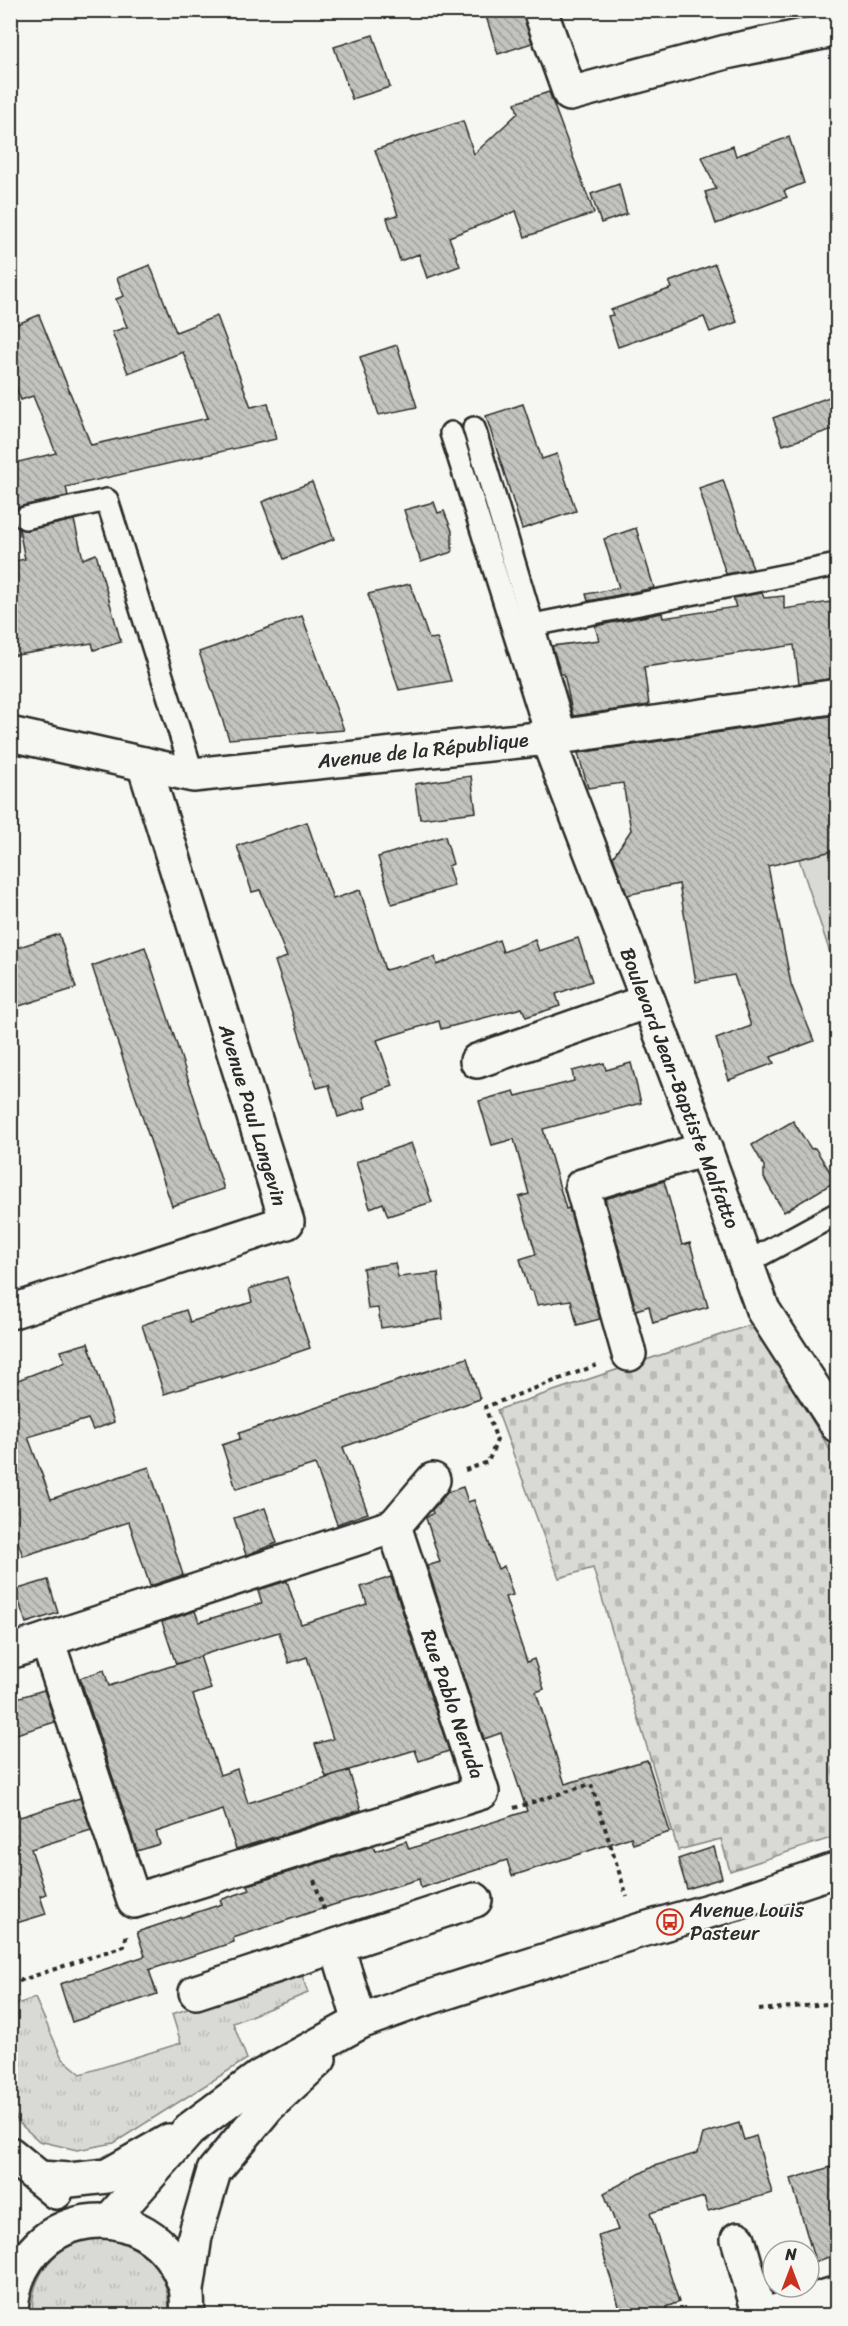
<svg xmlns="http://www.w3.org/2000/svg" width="848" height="2326" viewBox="0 0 848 2326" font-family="Sriracha,sans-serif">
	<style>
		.grass { fill: url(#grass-tufts); stroke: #828280; stroke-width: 1.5 }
		.cemetery { fill: url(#cemetery-stones); stroke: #828280; stroke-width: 1.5 }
		.green { fill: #d9d9d5; stroke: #828280; stroke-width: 1.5 }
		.building { fill: url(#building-back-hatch); stroke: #2b2b2b; stroke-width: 1.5 }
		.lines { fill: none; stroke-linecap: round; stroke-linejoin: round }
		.lane-casing { stroke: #2b2b2b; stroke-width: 26 }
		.street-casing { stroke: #2b2b2b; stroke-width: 38 }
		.secondary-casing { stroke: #2b2b2b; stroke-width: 38 }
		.path { stroke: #2b2b2b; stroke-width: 4; stroke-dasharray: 4.5 4.5; stroke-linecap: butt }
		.lane { stroke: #f6f6f2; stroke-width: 21 }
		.street { stroke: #f6f6f2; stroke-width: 33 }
		.secondary { stroke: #f6f6f2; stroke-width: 33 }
		.labels { text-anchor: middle; stroke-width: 4.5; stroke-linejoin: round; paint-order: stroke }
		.street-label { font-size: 20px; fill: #2b2b2b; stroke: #f6f6f2 }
		.poi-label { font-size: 20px; fill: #2b2b2b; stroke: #f6f6f2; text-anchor: start }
	</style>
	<defs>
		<pattern id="grass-tufts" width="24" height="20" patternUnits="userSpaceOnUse" patternTransform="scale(1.5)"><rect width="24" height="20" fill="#d9d9d5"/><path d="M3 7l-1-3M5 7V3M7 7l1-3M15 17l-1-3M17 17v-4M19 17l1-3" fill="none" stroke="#babab7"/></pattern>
		<pattern id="cemetery-stones" width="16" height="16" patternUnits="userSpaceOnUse" patternTransform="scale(1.5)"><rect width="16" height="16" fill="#d9d9d5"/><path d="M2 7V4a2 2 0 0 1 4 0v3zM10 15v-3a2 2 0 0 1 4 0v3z" fill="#babab7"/></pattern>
		<pattern id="building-back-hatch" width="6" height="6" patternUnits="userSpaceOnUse" patternTransform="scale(1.5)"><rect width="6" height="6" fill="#c3c3c0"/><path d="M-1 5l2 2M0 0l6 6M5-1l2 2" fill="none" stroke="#9f9f9c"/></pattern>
	</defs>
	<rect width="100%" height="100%" fill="#f6f6f2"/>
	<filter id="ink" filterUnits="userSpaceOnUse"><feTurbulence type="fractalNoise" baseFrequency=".0167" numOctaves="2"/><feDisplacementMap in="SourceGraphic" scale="12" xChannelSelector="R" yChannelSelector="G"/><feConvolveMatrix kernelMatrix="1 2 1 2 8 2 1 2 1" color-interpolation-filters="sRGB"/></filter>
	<g filter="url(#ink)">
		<g class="grass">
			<polygon points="301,1972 308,1993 233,2023 247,2059 114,2143 77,2150 39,2141 18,2122 11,2108 11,2006 35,1998 62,2058 81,2074 181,2043 172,2014"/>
			<path d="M108,2238C149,2250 170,2271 169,2316L33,2315C29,2281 50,2250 84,2240C91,2238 100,2238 108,2238Z"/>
		</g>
		<polygon class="cemetery" points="753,1324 837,1461 837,1836 730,1871 721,1839 678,1850 593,1568 559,1578 497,1410"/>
		<polygon class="green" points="837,850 837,974 799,859"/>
		<g class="building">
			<polygon points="484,10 522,10 532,43 498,54"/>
			<polygon points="373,35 390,87 352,99 334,47"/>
			<polygon points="549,92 594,213 525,237 516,211 449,237 460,266 427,278 419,254 400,261 387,218 398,215 375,150 463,121 474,154 518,113 515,103"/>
			<polygon points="789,137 804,183 784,191 787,197 716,224 705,192 716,189 702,157 733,146 736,156"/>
			<polygon points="619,184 627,214 601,223 591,194"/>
			<polygon points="715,264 737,322 710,332 704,317 618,347 608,316 613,315 611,310 672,288 669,282"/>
			<polygon points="150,265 176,332 217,316 251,407 268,403 276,439 66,487 68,496 22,506 15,511 10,489 10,464 56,453 33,396 21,400 10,372 10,327 39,315 91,445 208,418 183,352 128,373 112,332 127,327 116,299 124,296 117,278"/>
			<polygon points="397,345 417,407 379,415 360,357"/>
			<polygon points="837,394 837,428 783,445 773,418"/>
			<polygon points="523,404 542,459 557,454 576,511 522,529 486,416"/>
			<polygon points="723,480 753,569 726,574 699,488"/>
			<polygon points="312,482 334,539 284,559 262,502"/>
			<polygon points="434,502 438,513 444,511 452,531 452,552 421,562 404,510"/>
			<polygon points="74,520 83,559 96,554 121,642 94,650 92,643 10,656 10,562 25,559 19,529 28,530"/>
			<polygon points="636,528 654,588 588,601 586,594 619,588 604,539"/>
			<polygon points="410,584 429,639 437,638 451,681 399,690 368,594"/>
			<polygon points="762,593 764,598 784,596 784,609 837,601 837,678 799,683 794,645 688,661 644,667 649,705 573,716 564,674 561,674 552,646 599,640 595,626 662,613 663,618 736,607 733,598"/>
			<polygon points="302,616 344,730 229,739 199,652"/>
			<polygon points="837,715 837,850 768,866 791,984 814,1041 771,1057 774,1063 729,1080 716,1039 751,1026 734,975 696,982 679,884 627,895 613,857 631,830 623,783 588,788 578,753"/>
			<polygon points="471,776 476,812 420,819 415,784"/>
			<polygon points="307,822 333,899 360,890 385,970 435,957 437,965 499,940 503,952 535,940 539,951 578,938 592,981 556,994 560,1006 526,1017 522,1008 441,1029 439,1021 377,1040 393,1086 363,1097 366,1108 338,1117 329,1085 317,1088 275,961 287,957 260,890 252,892 237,846"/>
			<polygon points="445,836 453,864 448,866 454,886 392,904 378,857"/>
			<polygon points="59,934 76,988 10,1009 10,950"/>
			<polygon points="145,947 224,1189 172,1206 92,966"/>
			<polygon points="604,1063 606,1070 631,1063 641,1103 543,1129 566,1209 569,1208 600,1319 577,1325 571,1300 537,1305 533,1291 529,1290 520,1259 536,1254 519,1197 529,1194 514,1139 492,1145 479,1101 514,1091 516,1096 574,1081 572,1071"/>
			<polygon points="793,1121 811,1149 815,1148 836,1181 784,1212 764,1178 764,1166 752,1145"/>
			<polygon points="411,1143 432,1202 388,1216 383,1203 370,1208 356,1162"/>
			<polygon points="664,1181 682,1245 690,1243 708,1307 653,1323 649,1306 636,1310 605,1199"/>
			<polygon points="395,1263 398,1277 438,1273 443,1319 381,1328 378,1308 368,1309 363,1268"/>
			<polygon points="287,1277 310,1348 221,1378 221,1376 164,1394 142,1325 186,1310 190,1322 252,1302 249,1289"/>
			<polygon points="88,1343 114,1422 93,1430 88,1419 28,1437 51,1499 149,1467 183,1575 150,1586 129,1522 23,1556 10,1520 10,1383 65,1362 61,1351"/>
			<polygon points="467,1358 480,1399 343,1447 368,1513 337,1524 315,1464 236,1489 222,1445 240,1439 239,1433"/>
			<polygon points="463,1487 468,1502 474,1500 498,1569 504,1566 513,1595 505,1597 527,1662 534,1659 544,1689 536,1692 565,1784 647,1760 670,1832 633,1844 631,1837 512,1876 507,1860 421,1888 419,1879 333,1905 233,1938 234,1942 149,1970 157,1994 72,2022 60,1984 145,1956 137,1932 222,1904 220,1900 250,1890 248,1885 373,1846 375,1851 406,1841 409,1849 527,1811 501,1733 484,1739 427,1566 440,1562 426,1518 433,1513 432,1510 448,1492"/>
			<polygon points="265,1508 277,1543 246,1555 234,1518"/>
			<polygon points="391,1577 449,1751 419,1761 415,1750 326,1777 315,1744 333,1739 307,1657 289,1663 279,1632 218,1650 200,1656 211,1689 193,1695 220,1775 237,1769 248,1803 349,1771 361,1810 236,1849 223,1810 156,1832 160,1844 137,1851 80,1678 104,1670 109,1686 199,1657 176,1664 162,1622 195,1611 199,1622 262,1603 258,1590 287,1581 301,1624 367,1604 361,1587"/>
			<polygon points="48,1580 58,1613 26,1623 15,1590"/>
			<polygon points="44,1690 55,1722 10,1736 10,1700"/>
			<polygon points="80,1798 91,1830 31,1849 46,1894 40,1896 46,1914 10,1925 10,1804 15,1803 20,1817"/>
			<polygon points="714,1847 722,1878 687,1889 678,1859"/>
			<polygon points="739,2123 744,2140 756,2136 772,2193 708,2211 704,2197 650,2213 679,2302 666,2307 669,2316 622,2316 598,2236 618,2230 604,2193 654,2166 698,2153 703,2134"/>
			<polygon points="837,2165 837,2254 815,2262 791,2179"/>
		</g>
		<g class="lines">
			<g class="lane-casing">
				<g id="lane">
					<polyline points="474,428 566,736"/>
					<polyline points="451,433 547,737"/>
					<polyline points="25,518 107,500 193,775"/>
					<polyline points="533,625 832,566"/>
					<polyline points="746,1263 838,1213"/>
				</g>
			</g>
			<g class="street-casing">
				<g id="street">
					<polyline points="540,10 570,94 726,52 838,29"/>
					<polyline points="547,737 705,1149 763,1310 838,1426"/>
					<polyline points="477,1061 648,1001"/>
					<polyline points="10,1312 287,1222 144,764"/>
					<polyline points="629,1354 582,1186 705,1149"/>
					<polyline points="394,1526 433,1480"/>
					<polyline points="47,1640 134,1901 482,1792 394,1526"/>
					<polyline points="10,1652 394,1526"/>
					<polyline points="337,1946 360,2022"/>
					<polyline points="196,1992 475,1900"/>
					<polyline points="738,2239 760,2316"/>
					<polyline points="761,2316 838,2293"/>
				</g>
			</g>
			<g class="secondary-casing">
				<g id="secondary">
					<polyline points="10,734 193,775 566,736 838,696"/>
					<polyline points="10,2154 56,2192"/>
					<polyline points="39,2178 70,2180 107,2176 169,2141"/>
					<polyline points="110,2220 190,2129 260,2077 360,2022 415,2002 638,1931 737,1903 838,1869"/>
					<polyline points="187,2290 195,2236 214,2171 268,2106 319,2059"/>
					<path d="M11,2316C11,2207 153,2184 186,2288C188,2296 187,2307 188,2316"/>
				</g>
			</g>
			<g class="path">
				<polyline points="465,1470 488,1462 497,1440 485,1407 597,1365"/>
				<polyline points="514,1808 591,1784 627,1897"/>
				<polyline points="314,1880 325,1912"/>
				<polyline points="10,1984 124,1946 127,1934"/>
				<polyline points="759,2010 838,2003"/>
			</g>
			<use href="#lane" class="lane"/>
			<use href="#street" class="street"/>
			<use href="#secondary" class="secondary"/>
		</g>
	</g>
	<defs>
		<g id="bus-ring" transform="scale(1.35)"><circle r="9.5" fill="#f6f6f2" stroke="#c8321e" stroke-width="1.5"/><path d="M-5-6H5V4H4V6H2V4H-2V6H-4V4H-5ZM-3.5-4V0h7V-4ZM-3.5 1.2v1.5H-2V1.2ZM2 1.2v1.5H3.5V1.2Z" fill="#c8321e"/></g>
	</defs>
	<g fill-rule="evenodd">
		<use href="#bus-ring" x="670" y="1922"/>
	</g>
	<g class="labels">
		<g class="street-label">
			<text transform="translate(423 750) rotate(-6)" y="7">Avenue de la République</text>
			<text transform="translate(680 1088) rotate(69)" y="7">Boulevard Jean-Baptiste Malfatto</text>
			<text transform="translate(253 1115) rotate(73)" y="7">Avenue Paul Langevin</text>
			<text transform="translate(453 1704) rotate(71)" y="7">Rue Pablo Neruda</text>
		</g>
		<g class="poi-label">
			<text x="690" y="1917">Avenue Louis<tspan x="690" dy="23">Pasteur</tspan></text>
		</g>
	</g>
	<rect width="848" height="2326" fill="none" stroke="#f6f6f2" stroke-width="36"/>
	<rect x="18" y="18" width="812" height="2290" fill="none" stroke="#2b2b2b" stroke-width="2" filter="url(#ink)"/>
	<g transform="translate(791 2269)"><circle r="28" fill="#f6f6f2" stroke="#a5a5a2" stroke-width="1.5"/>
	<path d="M0-4.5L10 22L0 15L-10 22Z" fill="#c8321e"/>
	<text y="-9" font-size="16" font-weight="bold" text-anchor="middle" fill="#2b2b2b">N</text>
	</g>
</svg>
